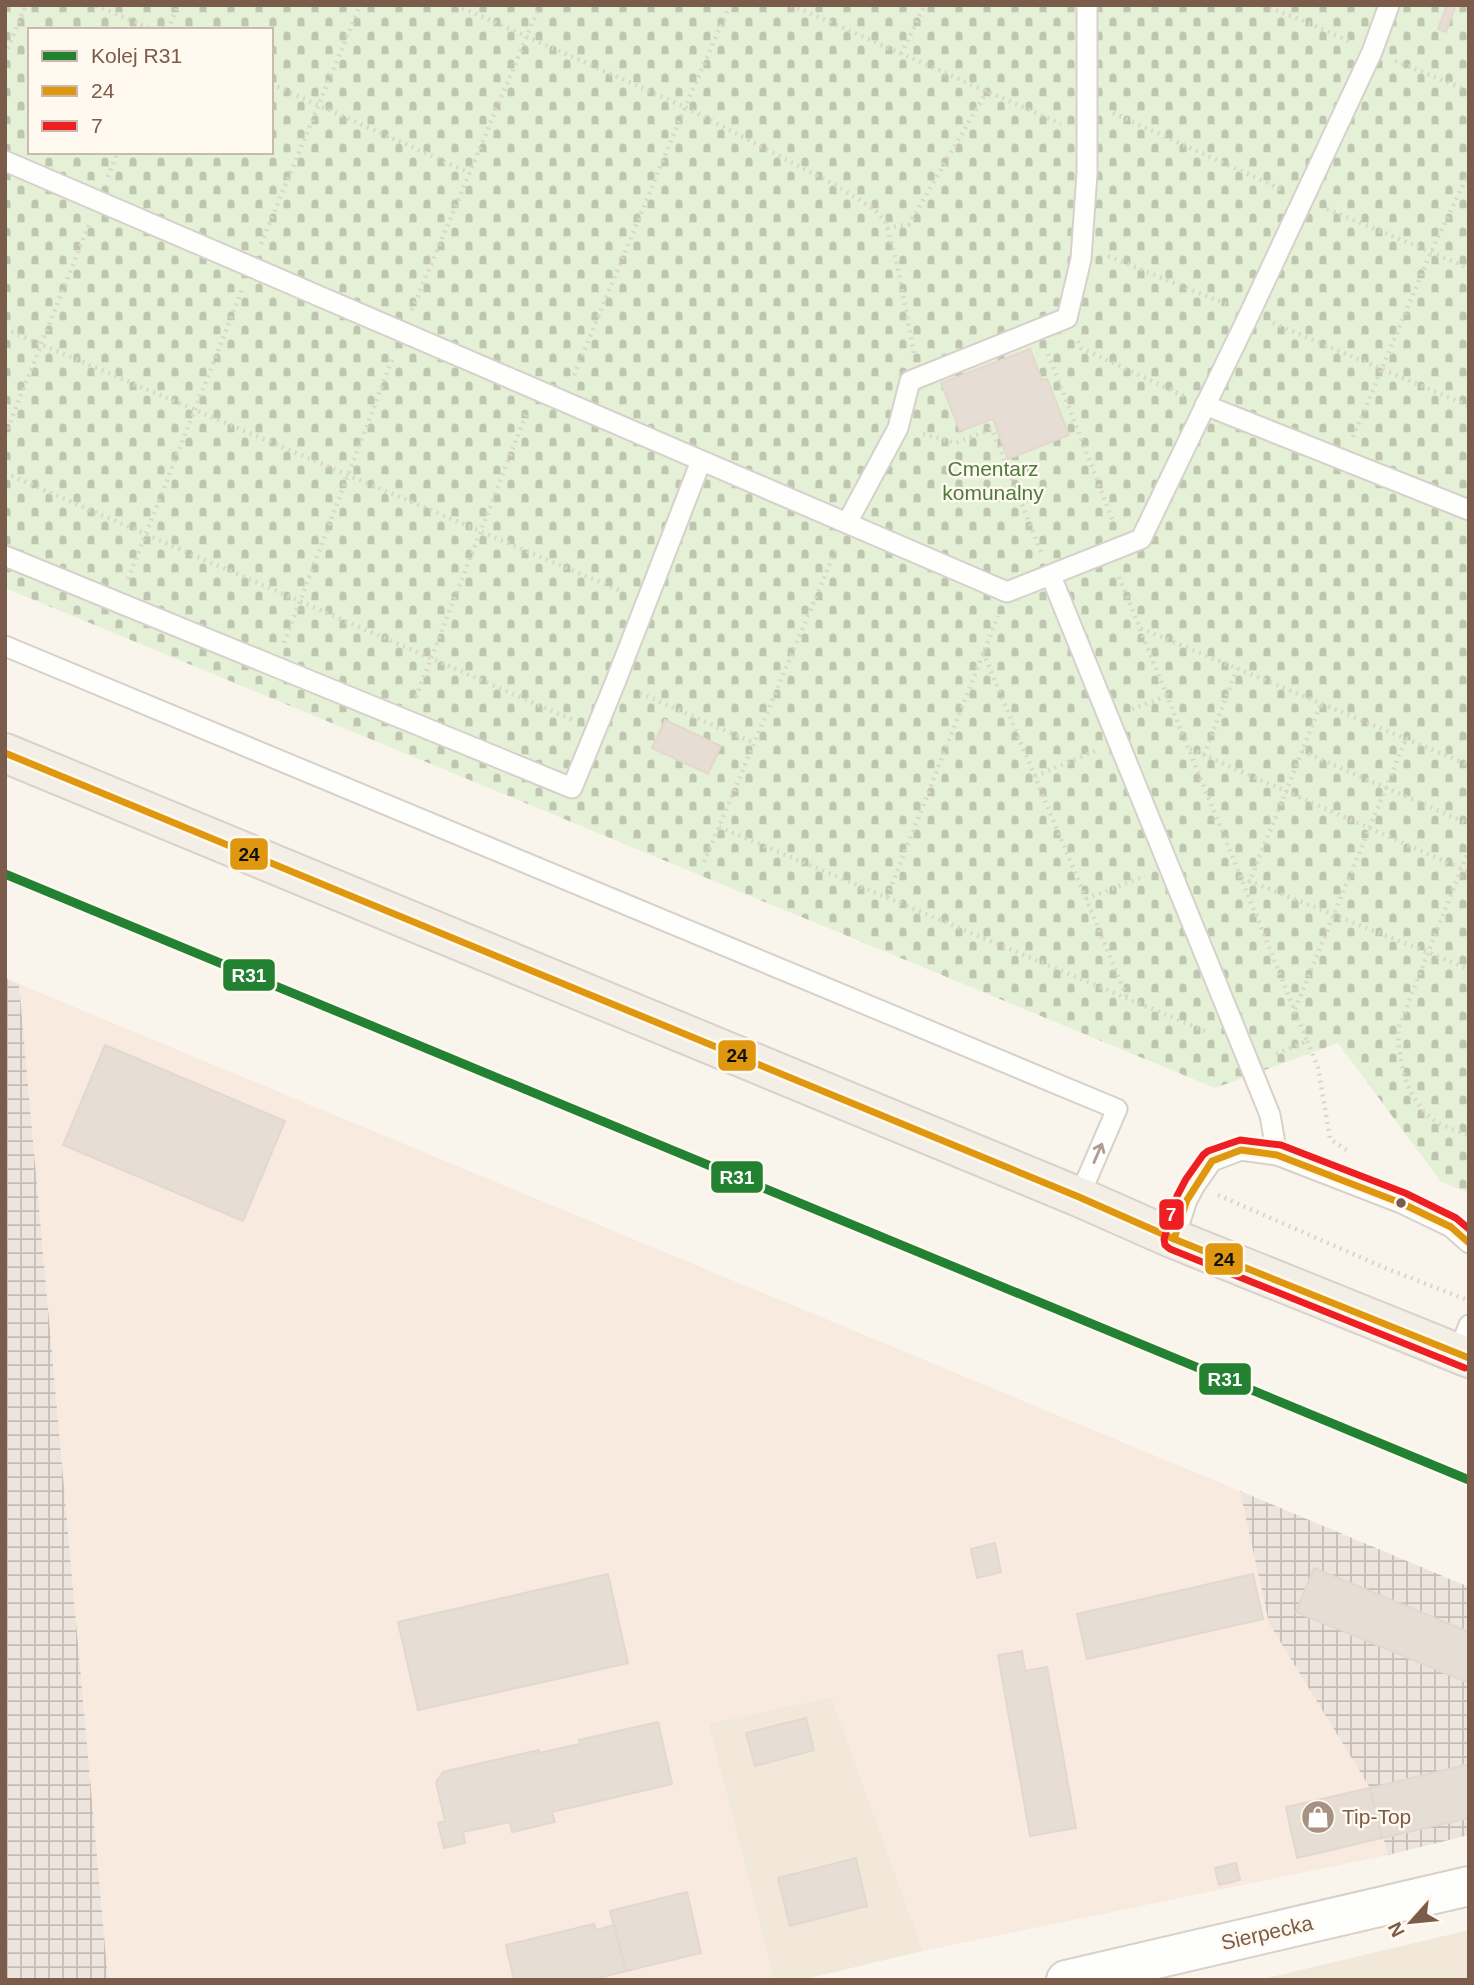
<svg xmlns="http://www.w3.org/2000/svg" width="1474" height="1985" viewBox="0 0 1474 1985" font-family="Arial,sans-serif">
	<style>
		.residential { fill: #f2e8da }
		.commercial { fill: #f9eae0 }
		.industrial { fill: url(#industrial-grid) }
		.cemetery { fill: url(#cemetery-stones); fill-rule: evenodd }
		.building { fill: #e6ddd4; stroke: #e3d8ce; stroke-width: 2 }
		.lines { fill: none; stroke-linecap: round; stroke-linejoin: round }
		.lane-casing { stroke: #d8d0ca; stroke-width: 23 }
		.secondary-casing { stroke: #d9d0c9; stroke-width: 42 }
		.primary-casing { stroke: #dad1ca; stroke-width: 42 }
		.path { stroke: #dcd4ce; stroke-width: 4.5; stroke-dasharray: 2 5; stroke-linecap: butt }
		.lane { stroke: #fefefc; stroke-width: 19 }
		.secondary { stroke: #fefefc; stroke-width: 38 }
		.primary { stroke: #f3eee6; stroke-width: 38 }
		.bus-1-casing { stroke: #fff9f0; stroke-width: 12 }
		.bus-2-casing { stroke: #fff9f0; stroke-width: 12 }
		.bus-1 { stroke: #de970f; stroke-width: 7 }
		.bus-2 { stroke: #ee1f23; stroke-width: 7 }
		.rail-1-casing { stroke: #fff9f0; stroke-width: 14 }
		.rail-1 { stroke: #238132; stroke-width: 9 }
		.oneway { stroke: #af9c91 }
		.bus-dot { fill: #7b5b49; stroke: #fff9f0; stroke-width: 2.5 }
		.labels { text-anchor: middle; stroke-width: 5; stroke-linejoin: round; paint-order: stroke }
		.park-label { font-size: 21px; fill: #4e7b3d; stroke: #fff9f0 }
		.poi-label { font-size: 21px; fill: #7b5b49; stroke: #fff9f0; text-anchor: start }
		.street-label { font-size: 21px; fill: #7b5b49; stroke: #fff9f0 }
		.line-badge { stroke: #fff9f0; stroke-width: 2.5 }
		.badge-label { font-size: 19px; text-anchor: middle; font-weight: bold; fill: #fff }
		.pale-badge-label { font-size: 19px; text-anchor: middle; font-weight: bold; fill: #111 }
	</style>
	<defs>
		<pattern id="industrial-grid" width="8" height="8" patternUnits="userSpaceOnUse" patternTransform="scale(1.75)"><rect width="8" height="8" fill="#ede5dd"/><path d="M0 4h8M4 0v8" fill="none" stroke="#c5bdb5"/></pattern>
		<pattern id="cemetery-stones" width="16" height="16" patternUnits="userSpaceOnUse" patternTransform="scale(1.75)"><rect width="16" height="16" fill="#e5f1d6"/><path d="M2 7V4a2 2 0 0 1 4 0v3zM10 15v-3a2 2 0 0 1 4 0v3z" fill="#bfc6b0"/></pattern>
	</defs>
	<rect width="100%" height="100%" fill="#f9f5ed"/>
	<g class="residential">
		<polygon points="832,1697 923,1951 801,1980 774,1980 708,1723"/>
		<polygon points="1469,1930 1469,1980 1258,1980 1309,1968"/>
	</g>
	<polygon class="commercial" points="19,984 1240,1491 1269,1623 1370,1788 1388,1855 923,1951 831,1697 708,1724 774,1980 108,1980"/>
	<g class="industrial">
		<polygon points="5,978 19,984 108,1980 5,1980"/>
		<polygon points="1240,1491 1469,1587 1469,1835 1388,1855 1370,1788 1269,1623"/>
	</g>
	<path class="cemetery" d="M5,5H1469V1193L1441,1182L1338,1043L1215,1088L5,588ZM30,30H271V152H30Z"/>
	<g class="building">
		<polygon points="1447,5 1456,5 1446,32 1438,29"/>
		<polygon points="1030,349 1042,380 1047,379 1069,435 1008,459 993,419 960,431 941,383"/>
		<polygon points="665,720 721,746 708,774 652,748"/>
		<polygon points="105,1045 285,1121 243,1221 63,1145"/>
		<polygon points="995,1543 1001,1572 977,1578 971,1549"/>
		<polygon points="1314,1568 1469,1632 1469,1683 1296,1612"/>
		<polygon points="608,1574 628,1663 418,1710 398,1622"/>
		<polygon points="1253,1574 1263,1619 1087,1659 1077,1614"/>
		<polygon points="1022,1651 1025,1671 1047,1667 1076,1828 1030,1836 998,1655"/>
		<polygon points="806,1718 814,1750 755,1766 746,1733"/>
		<polygon points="658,1722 672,1784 552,1812 555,1822 512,1832 510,1822 463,1832 465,1843 444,1848 438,1823 445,1821 436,1782 443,1772 539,1750 539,1753 580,1744 579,1740"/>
		<polygon points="1469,1764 1469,1818 1382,1838 1370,1788"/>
		<polygon points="1370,1788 1382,1838 1297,1858 1286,1807"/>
		<polygon points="856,1858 867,1906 790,1926 778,1878"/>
		<polygon points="1236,1863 1240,1880 1219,1885 1215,1868"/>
		<polygon points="687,1892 701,1953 626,1971 610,1911"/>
		<polygon points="594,1924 596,1930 614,1925 626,1971 591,1980 514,1980 506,1945"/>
	</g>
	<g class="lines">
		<g class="lane-casing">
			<g id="lane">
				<polyline points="5,161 1007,592 1141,539 1250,313 1372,52 1389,5"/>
				<polyline points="1205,405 1469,510"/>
				<polyline points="847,523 898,428 910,381 1067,318 1081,259 1087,173 1087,5"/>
				<polyline points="5,556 572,788 615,683 701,461"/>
				<polyline points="1051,576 1270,1115 1277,1155"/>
				<polyline points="5,646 1117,1109 1079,1197"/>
				<polyline points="1174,1239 1187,1200 1195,1185 1212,1161 1241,1150 1277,1155 1401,1203 1451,1227 1469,1243"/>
				<polyline points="1458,1353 1469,1325"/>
			</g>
		</g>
		<g class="secondary-casing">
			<polyline id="secondary" points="1066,1980 1469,1886"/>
		</g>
		<g class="primary-casing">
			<polyline id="primary" points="5,753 1079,1197 1174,1239 1469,1358"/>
		</g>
		<g class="path">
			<polyline points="96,5 153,30"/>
			<polyline points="456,5 685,107 573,378"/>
			<polyline points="730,5 685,107 835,185 874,209 885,221 897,263 914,354"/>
			<polyline points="791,5 1061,124"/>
			<polyline points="1263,5 1299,19 1349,41"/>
			<polyline points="168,30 178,5"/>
			<polyline points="901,54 925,5"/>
			<polyline points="5,55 26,5"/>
			<polyline points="1395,61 1469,91"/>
			<polyline points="271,84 470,173"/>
			<polyline points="1113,113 1281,189"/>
			<polyline points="108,177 118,152"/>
			<polyline points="1327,209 1469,268"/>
			<polyline points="887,228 909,224 987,91"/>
			<polyline points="261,244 360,5"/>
			<polyline points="1108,256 1226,304"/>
			<polyline points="412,310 540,5"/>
			<polyline points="1273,323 1469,406"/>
			<polyline points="5,329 623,592"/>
			<polyline points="1078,341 1081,348 1184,396"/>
			<polyline points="1048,354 1113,521"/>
			<polyline points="923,434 956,443 992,429 1041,552"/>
			<polyline points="5,435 89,225"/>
			<polyline points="1353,437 1431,252 1469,173"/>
			<polyline points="5,473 573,720"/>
			<polyline points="1119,577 1140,628 1469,765"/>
			<polyline points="128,579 242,290"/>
			<polyline points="1140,629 1307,1041 1273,1055"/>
			<polyline points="284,643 393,357"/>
			<polyline points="983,652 1127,997"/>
			<polyline points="640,693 754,743"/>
			<polyline points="416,697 527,412"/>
			<polyline points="1132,709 1167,696"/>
			<polyline points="1190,749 1469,872"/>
			<polyline points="1302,751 1469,824"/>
			<polyline points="1204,755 1237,669"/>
			<polyline points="1035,776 1095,751"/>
			<polyline points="719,827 1207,1032"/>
			<path d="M1469,849L1398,1029C1398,1062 1407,1104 1438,1123C1447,1128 1459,1131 1469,1135"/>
			<polyline points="704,862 837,547"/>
			<polyline points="1242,878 1469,969"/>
			<polyline points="1249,883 1321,704"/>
			<polyline points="887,897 998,616"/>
			<polyline points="1086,899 1145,876"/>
			<polyline points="1295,1009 1406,739"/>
			<polyline points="1307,1041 1318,1067 1330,1139 1348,1151"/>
			<polyline points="1218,1195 1385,1268 1465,1299"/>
		</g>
		<use href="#lane" class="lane"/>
		<use href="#secondary" class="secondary"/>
		<use href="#primary" class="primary"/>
		<g class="bus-1-casing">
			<g id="bus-1">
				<polyline points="5,753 1079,1197 1174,1239 1469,1358"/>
				<polyline points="1174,1239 1187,1200 1212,1161 1241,1150 1277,1155 1401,1203 1451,1227 1469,1243"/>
			</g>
		</g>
		<g class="bus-2-casing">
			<polyline id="bus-2" points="1465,1368 1170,1249 1165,1245 1164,1239 1177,1196 1186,1179 1203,1155 1208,1151 1240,1140 1281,1145 1405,1193 1456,1218 1469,1229"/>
		</g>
		<use href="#bus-1" class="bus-1"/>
		<use href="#bus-2" class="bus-2"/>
		<g class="rail-1-casing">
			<polyline id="rail-1" points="5,874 1469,1480"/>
		</g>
		<use href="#rail-1" class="rail-1"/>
	</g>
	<defs><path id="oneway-shaft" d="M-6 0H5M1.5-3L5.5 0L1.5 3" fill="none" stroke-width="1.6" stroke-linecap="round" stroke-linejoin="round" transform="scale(1.75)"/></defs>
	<use class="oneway" href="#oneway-shaft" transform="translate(1098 1153) rotate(-67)"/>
	<defs>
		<g id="shop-disc" transform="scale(1.75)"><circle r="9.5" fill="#a79182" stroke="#fff9f0"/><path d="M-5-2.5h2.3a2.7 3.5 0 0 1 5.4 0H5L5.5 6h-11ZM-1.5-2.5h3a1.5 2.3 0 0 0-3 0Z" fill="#fff"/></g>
	</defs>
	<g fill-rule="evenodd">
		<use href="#shop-disc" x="1318" y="1817"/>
	</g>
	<circle class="bus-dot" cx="1401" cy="1203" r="6"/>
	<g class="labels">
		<g class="park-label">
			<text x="993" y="476">Cmentarz<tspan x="993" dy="24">komunalny</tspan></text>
		</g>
		<g class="poi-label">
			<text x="1342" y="1824">Tip-Top</text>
		</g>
		<g class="street-label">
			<text transform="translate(1267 1933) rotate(-13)" y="7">Sierpecka</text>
		</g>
	</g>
	<g class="line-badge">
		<rect x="229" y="837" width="40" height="34" rx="7" fill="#de970f"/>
		<rect x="222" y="958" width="54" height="34" rx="7" fill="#238132"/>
		<rect x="717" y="1039" width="40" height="33" rx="7" fill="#de970f"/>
		<rect x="710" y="1160" width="54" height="34" rx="7" fill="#238132"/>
		<rect x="1158" y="1198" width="27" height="33" rx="7" fill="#ee1f23"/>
		<rect x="1204" y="1242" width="40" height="34" rx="7" fill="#de970f"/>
		<rect x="1198" y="1362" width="54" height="34" rx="7" fill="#238132"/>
	</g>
	<g class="badge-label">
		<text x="249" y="982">R31</text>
		<text x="737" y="1184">R31</text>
		<text x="1171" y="1221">7</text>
		<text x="1225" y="1386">R31</text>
	</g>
	<g class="pale-badge-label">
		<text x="249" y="861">24</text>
		<text x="737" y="1062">24</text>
		<text x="1224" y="1266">24</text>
	</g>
	<rect width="1474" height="1985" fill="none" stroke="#7b5b49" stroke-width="14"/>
	<rect x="28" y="28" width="245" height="126" fill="#fff9f0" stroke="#cabaad" stroke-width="2"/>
	<rect x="42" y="51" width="35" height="10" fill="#238132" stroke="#cabaad" stroke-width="2"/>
	<text x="91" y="63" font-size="21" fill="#7b5b49">Kolej R31</text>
	<rect x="42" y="86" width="35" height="10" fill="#de970f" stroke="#cabaad" stroke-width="2"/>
	<text x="91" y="98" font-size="21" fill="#7b5b49">24</text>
	<rect x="42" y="121" width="35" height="10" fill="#ee1f23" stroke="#cabaad" stroke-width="2"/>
	<text x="91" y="133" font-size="21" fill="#7b5b49">7</text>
	<g transform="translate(1411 1922) rotate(243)" stroke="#fff9f0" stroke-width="5" paint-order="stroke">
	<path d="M0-5L12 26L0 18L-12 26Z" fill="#7b5b49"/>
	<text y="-10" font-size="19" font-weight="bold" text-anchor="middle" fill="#7b5b49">N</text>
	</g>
</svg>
